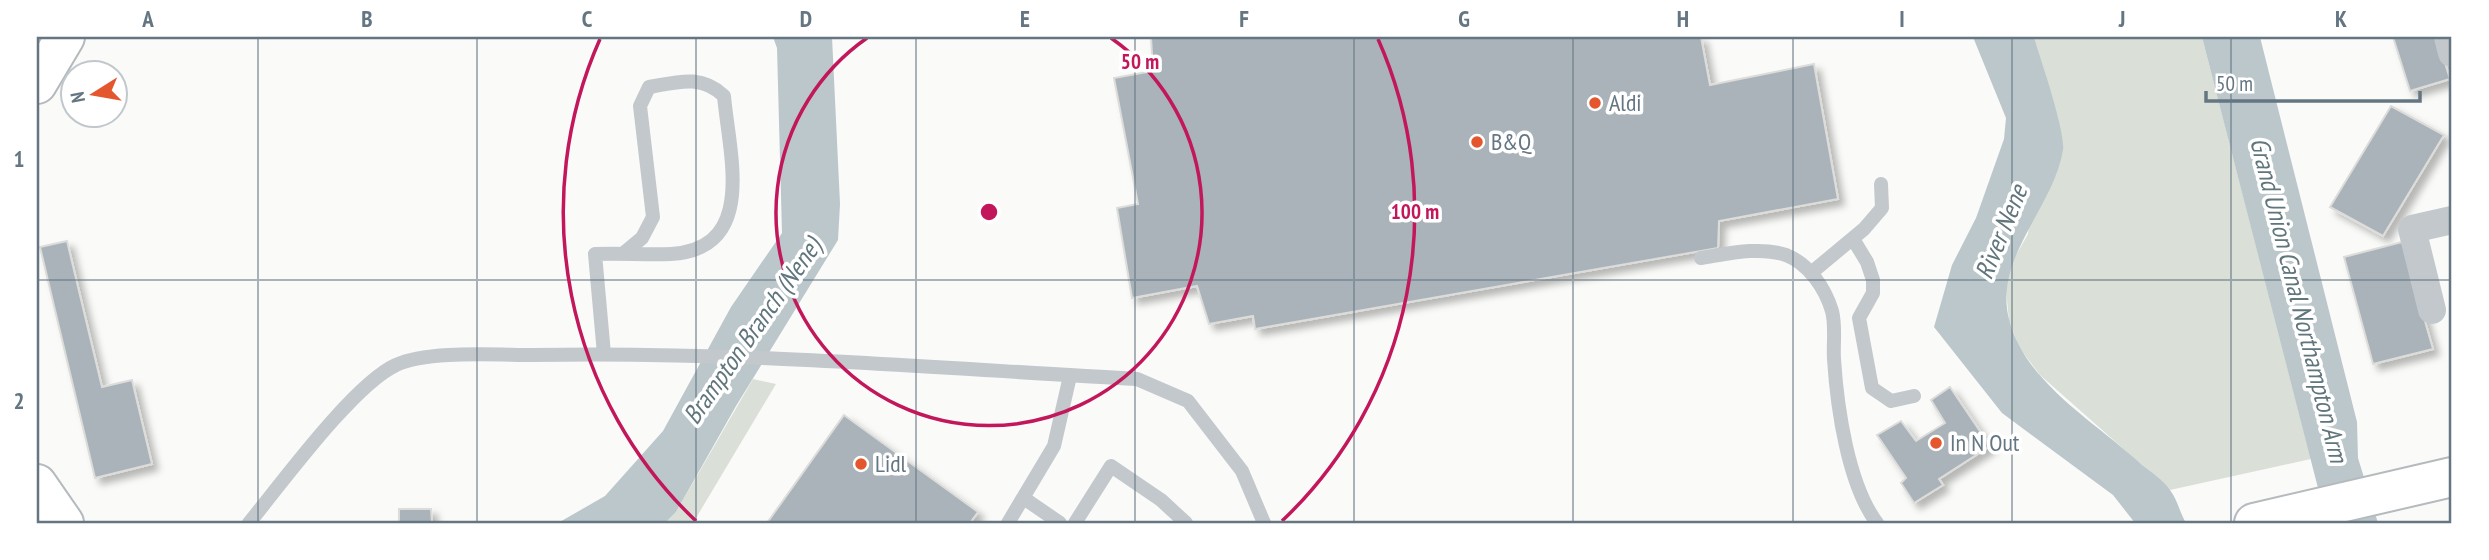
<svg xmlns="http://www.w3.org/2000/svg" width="2489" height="560" viewBox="0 0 2489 560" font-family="'PT Sans Narrow',sans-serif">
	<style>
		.green { fill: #dadfd7 }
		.water { fill: #bbc7cb }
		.building { fill: #aab3b9; stroke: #dcdcda; stroke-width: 2; filter: url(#shadow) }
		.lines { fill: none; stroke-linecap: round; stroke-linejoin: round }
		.primary-casing { stroke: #b5babe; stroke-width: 42 }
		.highway-casing { stroke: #b4b9bd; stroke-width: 42 }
		.lane { stroke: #c3c8cc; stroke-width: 14 }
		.street { stroke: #c3c8cc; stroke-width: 28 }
		.primary { stroke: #fff; stroke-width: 38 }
		.highway { stroke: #fff; stroke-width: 38 }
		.grid { fill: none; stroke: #657683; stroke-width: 2; stroke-opacity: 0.55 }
		.ring { fill: none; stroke: #c2185b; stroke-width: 3.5 }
		.poi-dot { fill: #e4572e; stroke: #fff; stroke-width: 2.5 }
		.labels { text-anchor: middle; stroke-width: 7; stroke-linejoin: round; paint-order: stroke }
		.poi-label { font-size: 24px; fill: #657683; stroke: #fff; text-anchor: start }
		.water-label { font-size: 26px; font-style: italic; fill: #60757c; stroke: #fff }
		.centre { fill: #c2185b; stroke: #fff; stroke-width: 3.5 }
		.ring-label { font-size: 21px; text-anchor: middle; font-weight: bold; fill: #c2185b; stroke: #fff; stroke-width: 7; stroke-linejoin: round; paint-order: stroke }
		.neatline { fill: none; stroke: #657683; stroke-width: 2.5 }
		.grid-label { font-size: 23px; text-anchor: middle; font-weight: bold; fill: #657683 }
	</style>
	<defs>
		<filter id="shadow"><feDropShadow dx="6" dy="6" stdDeviation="3.5" flood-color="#0004"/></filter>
	</defs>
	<rect width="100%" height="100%" fill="#fafaf8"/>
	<g class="green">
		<polygon points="2034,37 2202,37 2311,459 2170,490 2040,375 2019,347 2009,321 2006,289 2011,264 2028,234 2046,76"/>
		<polygon points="753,379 776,384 693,523 665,523 676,512"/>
	</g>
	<g class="water">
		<polygon points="773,37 832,37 840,204 838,240 736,406 676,512 665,523 558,523 605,496 663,431 731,307 782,233 777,48"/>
		<path d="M1973,37H2034C2040,57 2066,133 2063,150C2053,210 1991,259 2010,323C2028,385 2097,423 2142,465C2151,472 2163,480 2170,490C2177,499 2180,513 2186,523H2135L2113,495L2002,413L1934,327L1952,265L1976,218L2004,139L2006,118Z"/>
		<polygon points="2202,37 2260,37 2357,422 2358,458 2378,523 2327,523"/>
	</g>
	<g class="building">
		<polygon points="1151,37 1701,37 1710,85 1814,64 1838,199 1719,221 1718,248 1255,329 1253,316 1209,324 1197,286 1132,298 1117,208 1138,204 1114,78 1153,71"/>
		<polygon points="2393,37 2437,37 2450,79 2410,91"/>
		<polygon points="2391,106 2444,135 2383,236 2330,207"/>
		<polygon points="67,241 102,387 132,380 152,464 95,478 40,247"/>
		<polygon points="2402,242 2433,349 2373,364 2344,257"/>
		<polygon points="1950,387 1990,446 1939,479 1943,485 1914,503 1901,483 1906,478 1877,435 1901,421 1916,441 1945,423 1931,400"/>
		<polygon points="844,415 978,512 970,523 767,523"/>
		<polygon points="399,509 431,509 432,523 399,523"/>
	</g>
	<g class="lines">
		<g class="primary-casing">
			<g id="primary">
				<polyline points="37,484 64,523"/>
				<polyline points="2254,523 2452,477"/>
			</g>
		</g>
		<g class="highway-casing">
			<polyline id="highway" points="37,84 65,37"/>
		</g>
		<g class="lane">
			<polyline points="1853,239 1867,262 1873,280 1873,293 1859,318 1872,388 1891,401 1914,396"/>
			<path d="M1701,258C1727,254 1759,246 1786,255C1809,264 1825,288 1832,311C1836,326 1833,344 1834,359C1837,407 1848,485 1877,523"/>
			<polyline points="1811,273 1864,229 1882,208 1881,184"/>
			<path d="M604,354L595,254C621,253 646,255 671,254C758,249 729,154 724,96C701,74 678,82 649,87L640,106L653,217L642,238L624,253"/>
			<polyline points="1025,499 1060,523"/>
			<path d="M249,523C281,484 354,384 396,365C427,350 497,355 533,355C734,351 936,368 1137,379L1188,401L1242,471L1264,523"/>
			<polyline points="1008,523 1054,446 1070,376"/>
			<polyline points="1075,523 1111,466 1161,500 1186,523"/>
		</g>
		<g class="street">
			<polyline points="2448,37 2452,53"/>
			<polyline points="2432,310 2412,229 2452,220"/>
		</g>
		<use href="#primary" class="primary"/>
		<use href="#highway" class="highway"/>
	</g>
	<path class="grid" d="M258,37V523M477,37V523M696,37V523M916,37V523M1135,37V523M1354,37V523M1573,37V523M1793,37V523M2012,37V523M2231,37V523M37,280H2452"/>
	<g class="ring">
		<path d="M1111 38A213 213 0 1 1 867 38"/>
		<path d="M696 521A426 426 0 0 1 600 39M1378 39A426 426 0 0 1 1282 521"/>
	</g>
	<g class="poi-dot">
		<circle cx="1595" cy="103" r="7"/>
		<circle cx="1477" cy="142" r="7"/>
		<circle cx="1936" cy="443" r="7"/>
		<circle cx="861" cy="464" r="7"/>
	</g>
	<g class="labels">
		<g class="poi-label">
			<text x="1609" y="111">Aldi</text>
			<text x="1491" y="150">B&amp;Q</text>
			<text x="1950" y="451">In N Out</text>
			<text x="875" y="472">Lidl</text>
		</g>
		<g class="water-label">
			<text transform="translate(2001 232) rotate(-68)" y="9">River Nene</text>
			<text transform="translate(2299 300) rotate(76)" y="9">Grand Union Canal Northampton Arm</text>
			<text transform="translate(752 331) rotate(-55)" y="9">Brampton Branch (Nene)</text>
		</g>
	</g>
	<circle cx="989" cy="212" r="10" class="centre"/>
	<g class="ring-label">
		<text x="1140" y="69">50 m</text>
		<text x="1415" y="219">100 m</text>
	</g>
	<rect width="2489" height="560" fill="none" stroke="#ffffff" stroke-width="77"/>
	<g transform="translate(94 94) rotate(259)"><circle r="33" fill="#ffffff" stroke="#c1c8cd" stroke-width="2"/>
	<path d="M0-5L12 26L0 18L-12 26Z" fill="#e4572e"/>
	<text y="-10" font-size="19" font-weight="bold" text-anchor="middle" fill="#657683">N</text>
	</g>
	<path d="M2206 91v10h214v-10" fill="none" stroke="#657683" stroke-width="3.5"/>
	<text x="2216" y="91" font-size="21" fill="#657683" stroke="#ffffff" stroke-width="5" paint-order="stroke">50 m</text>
	<rect x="38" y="38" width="2412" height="484" class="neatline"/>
	<g class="grid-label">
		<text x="148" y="27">A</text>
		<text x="367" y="27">B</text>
		<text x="587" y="27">C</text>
		<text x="806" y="27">D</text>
		<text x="1025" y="27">E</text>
		<text x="1244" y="27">F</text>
		<text x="1464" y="27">G</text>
		<text x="1683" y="27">H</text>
		<text x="1902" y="27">I</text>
		<text x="2122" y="27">J</text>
		<text x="2341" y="27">K</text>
		<text x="19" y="167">1</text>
		<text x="19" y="409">2</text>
	</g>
</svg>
